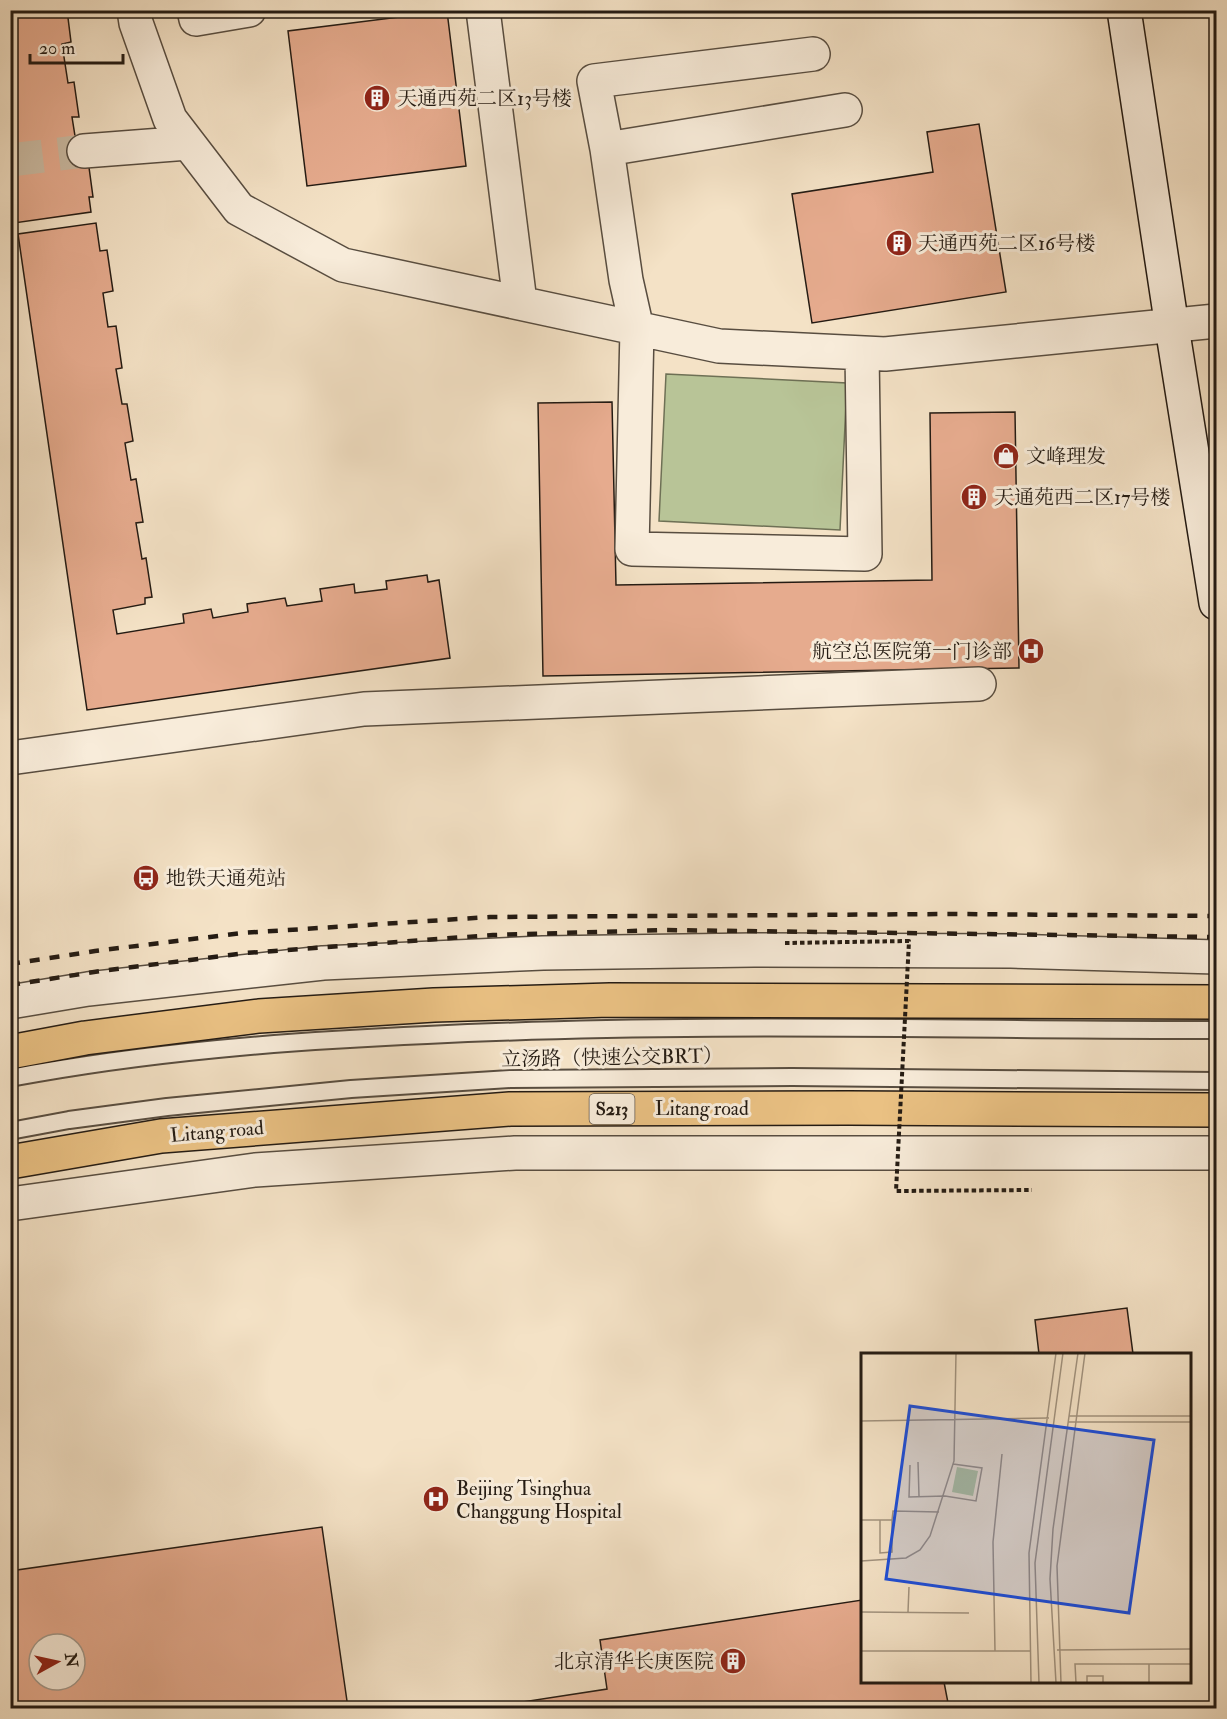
<svg xmlns="http://www.w3.org/2000/svg" width="1227" height="1719" font-family="'IM FELL Double Pica','Noto Serif SC',serif">
<rect width="100%" height="100%" fill="#f4e2c6"/>
<filter id="stains"><feTurbulence type="fractalNoise" baseFrequency=".00333" numOctaves="4"/><feColorMatrix values="0 0 0 0 .2 0 0 0 0 .09 0 0 0 0 .02 0 0 0 .5 -.17"/></filter>
<radialGradient id="worn" r=".72"><stop offset=".6" stop-color="#630" stop-opacity="0"/><stop offset="1" stop-color="#630" stop-opacity=".3"/></radialGradient>
<!-- green -->
<path fill="#b8c497" stroke="#6e7055" stroke-width="1.5" d="M666,374L847,383L840,530L659,521Z"/>
<!-- building -->
<path fill="#e6ab8e" stroke="#241b13" stroke-width="1.5" fill-rule="evenodd" d="M10,10H67L71,42L62,44L68,83L74,82L79,117H72L79,161L88,160L93,197H89L91,212L14,223L10,197Z
M447,11L466,166L307,186L288,31Z
M979,124L1006,292L812,323L792,194L933,172L927,132Z
M96,223L100,251L107,250L113,291L103,293L108,327L116,326L122,368L116,369L122,404H127L133,441L125,443L131,480L136,479L143,522L136,523L142,559L146,558L152,597L145,598V604L113,610L117,634L184,623L183,614L211,609L213,618L248,612L247,604L285,598L287,606L322,601L320,589L354,584L355,593L387,589L386,581L427,575L428,582L439,580L450,658L87,710L18,234Z
M612,402L616,585L932,580L930,413L1015,412L1019,668L543,676L538,403Z
M1127,1308L1133,1354H1039L1035,1320Z
M322,1527L348,1708H10V1571ZM39,1644H75V1680H39Z
M862,1600V1682H944L949,1708H510L509,1704L607,1689L600,1640Z"/>
<g fill="none" stroke-linecap="round" stroke-linejoin="round">
<!-- street-tunnel -->
<path stroke="#cabaa2" stroke-width="33" stroke-dasharray="33 16" stroke-linecap="butt" d="M10,160L84,151"/>
<defs>
<path id="lane" d="M10,1078C148,1052 287,1041 427,1035C690,1022 953,1030 1216,1030
M10,1131L69,1120L167,1107L351,1089L510,1079L792,1077L1216,1081"/>
<path id="street" d="M134,10L136,23L170,119L239,209L343,265L719,346L885,354L1216,321
M194,10L196,19L249,10
M483,10L520,302
M813,54L594,81L607,149L626,280L637,329L632,549L865,554L862,353
M607,149L845,110
M84,151L188,143
M10,758L364,709L979,684
M10,1002L88,989L323,963L543,953L754,950L1011,951L1216,957
M10,1204L255,1170L515,1153H1216"/>
<path id="secondary" d="M1124,10L1172,327L1216,603"/>
<path id="primary" d="M10,1052L85,1038L259,1016L434,1005L610,1000L1216,1002
M10,1162L161,1136L510,1109L848,1108L1216,1110"/>
</defs>
<!-- lane casing -->
<use href="#lane" stroke="#584d40" stroke-width="20"/>
<!-- street casing -->
<use href="#street" stroke="#584d40" stroke-width="36"/>
<!-- secondary casing -->
<use href="#secondary" stroke="#241b13" stroke-width="36"/>
<!-- primary casing -->
<use href="#primary" stroke="#241b13" stroke-width="36"/>
<!-- lane -->
<use href="#lane" stroke="#f8ecda" stroke-width="16"/>
<!-- street -->
<use href="#street" stroke="#f8ecda" stroke-width="33"/>
<!-- secondary -->
<use href="#secondary" stroke="#f8ecda" stroke-width="33"/>
<!-- primary -->
<use href="#primary" stroke="#eac183" stroke-width="33"/>
<!-- rail -->
<path stroke="#241b13" stroke-width="4.5" stroke-dasharray="10 10" stroke-linecap="butt" d="M10,964L95,951L242,933L490,917L951,914L1216,916
M10,985L101,971L246,953L493,935L666,930L1216,937"/>
<!-- path-bridge -->
<path stroke="#241b13" stroke-width="4" stroke-dasharray="4.5 3" stroke-linecap="butt" d="M785,943L909,941L896,1191L1032,1190"/>
</g>
<!-- icons -->
<defs>
<symbol id="building-disc" viewBox="-11 -11 22 22"><circle r="9.5" fill="#8f2418" stroke="#f8ecda"/><path d="M-4-6H4V6H1V3H-1V6H-4ZM-2.5-4.3h1.7v1.8h-1.7ZM.8-4.3h1.7v1.8H.8ZM-2.5-1h1.7V.8h-1.7ZM.8-1h1.7V.8H.8Z" fill="#fff"/></symbol>
<symbol id="shop-disc" viewBox="-11 -11 22 22"><circle r="9.5" fill="#8f2418" stroke="#f8ecda"/><path d="M-5-2.5h2.3a2.7 3.5 0 0 1 5.4 0H5L5.5 6h-11ZM-1.5-2.5h3a1.5 2.3 0 0 0-3 0Z" fill="#fff"/></symbol>
<symbol id="hospital-disc" viewBox="-11 -11 22 22"><circle r="9.5" fill="#8f2418" stroke="#f8ecda"/><path d="M-5-5h3v3.5h4V-5h3V5h-3V1.5h-4V5h-3Z" fill="#fff"/></symbol>
<symbol id="bus-disc" viewBox="-11 -11 22 22"><circle r="9.5" fill="#8f2418" stroke="#f8ecda"/><path d="M-5-6H5V4H4V6H2V4H-2V6H-4V4H-5ZM-3.5-4V0h7V-4ZM-3.5 1.2v1.5H-2V1.2ZM2 1.2v1.5H3.5V1.2Z" fill="#fff"/></symbol>
</defs>
<g fill-rule="evenodd">
<use href="#building-disc" x="362" y="83" width="30" height="30"/>
<use href="#building-disc" x="884" y="228" width="30" height="30"/>
<use href="#shop-disc" x="991" y="441" width="30" height="30"/>
<use href="#building-disc" x="959" y="482" width="30" height="30"/>
<use href="#hospital-disc" x="1016" y="636" width="30" height="30"/>
<use href="#bus-disc" x="131" y="863" width="30" height="30"/>
<use href="#hospital-disc" x="421" y="1484" width="30" height="30"/>
<use href="#building-disc" x="718" y="1646" width="30" height="30"/>
</g>
<g text-anchor="middle" stroke-width="6" stroke-linejoin="round" paint-order="stroke">
<!-- shield labels -->
<rect fill="#f8ecda" stroke="#645a4f" stroke-width="1.5" x="589.5" y="1094" width="45" height="30" rx="4.5"/>
<g font-size="18" font-weight="bold" fill="#241b13">
<text x="612" y="1115">S213</text>
</g>
<!-- poi labels -->
<g font-size="20" fill="#241b13" stroke="#f8ecda" text-anchor="start">
<text x="397" y="105">天通西苑二区13号楼</text>
<text x="918" y="250">天通西苑二区16号楼</text>
<text x="1026" y="463">文峰理发</text>
<text x="994" y="504">天通苑西二区17号楼</text>
<text x="1012" y="658" text-anchor="end">航空总医院第一门诊部</text>
<text x="166" y="885">地铁天通苑站</text>
<text x="456" y="1495">Beijing Tsinghua<tspan x="456" dy="23">Changgung Hospital</tspan></text>
<text x="714" y="1668" text-anchor="end">北京清华长庚医院</text>
</g>
<!-- street labels -->
<g font-size="20" fill="#241b13" stroke="#f8ecda">
<text transform="translate(612 1057) rotate(-1)" y="7">立汤路（快速公交BRT）</text>
<text x="702" y="1115">Litang road</text>
<text transform="translate(217 1131) rotate(-5)" y="7">Litang road</text>
</g>
</g>
<!-- overview -->
<g transform="translate(861 1353)">
<rect width="330" height="330" fill="#f4e2c6"/>
<path d="M96,114L117,118L112,143L91,139Z" fill="#b8c497"/>
<path fill="none" stroke="#a1927e" stroke-width="1.5" d="M208,63H330M0,68L188,65M207,69H330M57,109L58,143M49,112L48,144L84,143L115,148L121,115L92,111M0,167H31L32,158L78,159M19,167V200L31,199V167M0,208L45,205L59,197L69,183L93,108L95,0M0,259L108,260M47,259L48,234M196,297L330,296M0,298H170M134,298L132,189L141,101M288,311V330M170,330L168,200L195,0M178,330L174,210L202,0M195,330L189,226L192,176L217,0M200,330L196,213L224,0M215,330L214,311H330M226,330V323H242V330"/>
<path fill="#1d4ed8" fill-opacity="0.15" stroke="#1d4ed8" stroke-width="3" d="M49,53L293,87L268,260L25,226Z"/>
<rect width="330" height="330" fill="none" stroke="#241b13" stroke-width="3"/>
</g>
<!-- margin -->
<rect width="1227" height="1719" fill="none" stroke="#f4e2c6" stroke-width="36"/>
<rect x="12" y="12" width="1203" height="1695" fill="none" stroke="#241b13" stroke-width="3"/>
<rect x="18" y="18" width="1191" height="1683" fill="none" stroke="#241b13" stroke-width="1.5"/>
<!-- north arrow -->
<g transform="translate(57 1662) rotate(82)"><circle r="28" fill="#f8ecda" stroke="#a3988a" stroke-width="1.5"/>
<path d="M0-4.5L10 22L0 15L-10 22Z" fill="#8f2418"/>
<text y="-9" font-size="16" font-weight="bold" text-anchor="middle" fill="#241b13">N</text>
</g>
<!-- scale -->
<path d="M30 54v9h93v-9" fill="none" stroke="#241b13" stroke-width="3"/>
<text x="39" y="54" font-size="18" fill="#241b13" stroke="#f8ecda" stroke-width="4.5" paint-order="stroke">20 m</text>
<rect width="100%" height="100%" filter="url(#stains)"/>
<rect width="100%" height="100%" fill="url(#worn)"/>
</svg>
